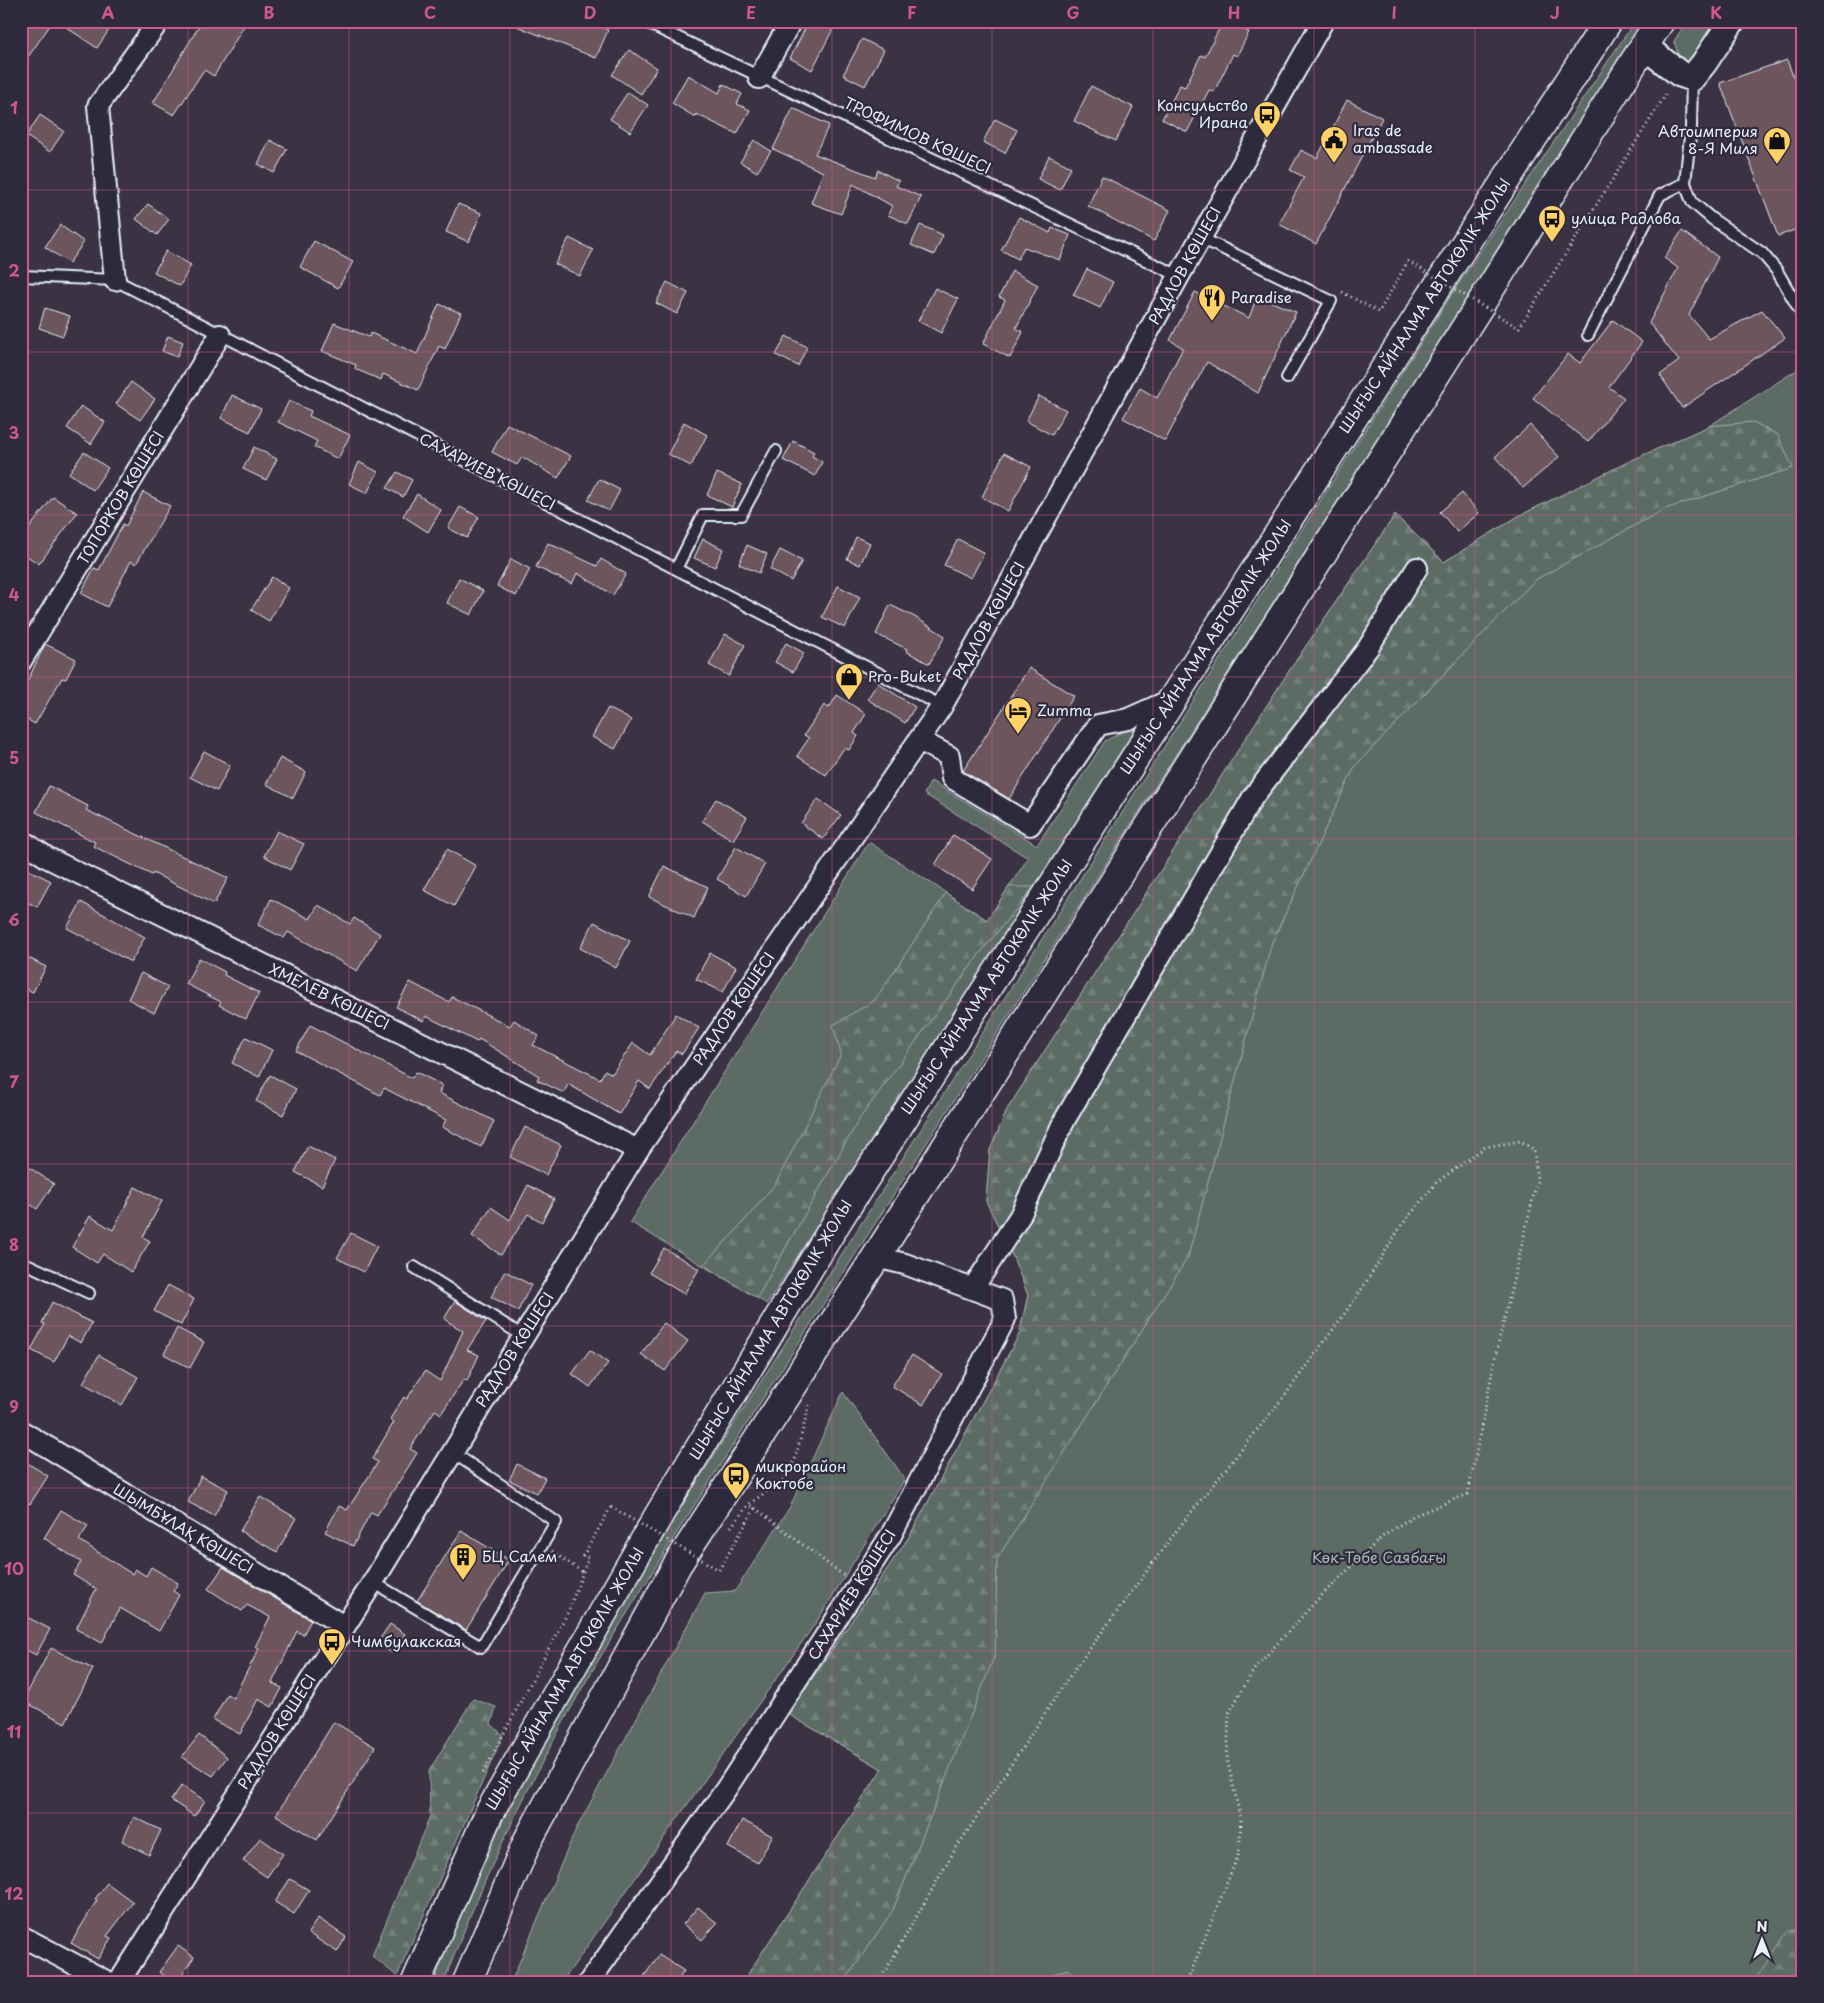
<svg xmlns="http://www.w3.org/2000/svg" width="1824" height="2003" font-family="'Playpen Sans',sans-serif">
<defs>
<pattern id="forest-firs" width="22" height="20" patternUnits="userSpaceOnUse" patternTransform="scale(1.25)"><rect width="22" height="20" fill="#5b6c65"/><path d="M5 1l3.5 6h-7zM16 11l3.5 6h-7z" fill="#73817c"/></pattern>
</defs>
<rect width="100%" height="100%" fill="#3b3243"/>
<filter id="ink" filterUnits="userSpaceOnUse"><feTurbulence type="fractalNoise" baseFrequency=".02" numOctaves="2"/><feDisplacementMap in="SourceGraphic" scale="10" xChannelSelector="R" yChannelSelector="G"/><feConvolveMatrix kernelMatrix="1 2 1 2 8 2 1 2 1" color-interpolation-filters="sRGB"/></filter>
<g filter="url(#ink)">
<!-- green -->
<path fill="#5b6c65" stroke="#a2aeae" d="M1635,21H1648L1469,297L671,1542C639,1595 605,1647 575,1701C525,1791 480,1885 444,1982H434C444,1956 453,1929 464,1904C519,1776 592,1657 662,1537L1455,289Z
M1687,21H1716L1688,66L1681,65L1674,41Z
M1803,366V1982H754L746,1977L882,1769L788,1714L909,1537L1019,1335L1028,1295L1013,1257L986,1201L990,1150L1008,1108L1289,671L1395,515L1444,562L1517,517L1632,460L1709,426Z
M1139,723L767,1304L630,1222L869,842L987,920L1028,858L924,794L931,781L1037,845L1105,741Z
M843,1392L905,1479L817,1621L562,1982H511L576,1829L705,1593L735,1591L790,1507Z"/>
<!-- forest -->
<path fill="url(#forest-firs)" stroke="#a2aeae" d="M1753,422L1778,435L1793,468L1665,509L1535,580L1355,766L1272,942L1188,1257L997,1559L995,1655L893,1910L844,1982H754L746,1977L882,1769L788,1714L909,1537L1019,1335L1028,1295L1013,1257L986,1201L990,1150L1008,1108L1289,671L1395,515L1444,562L1517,517L1632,460L1709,426Z
M1009,887H1034L981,952L860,1118L757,1298L703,1265L734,1233L776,1183L841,1054L833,1025L875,1000L946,893L987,920Z
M473,1699L496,1707L491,1724L503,1735L397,1976L372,1956L430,1816L429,1771Z
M1789,1930L1803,1931V1982H1754Z
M1067,1969L1081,1982H1032Z"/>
<!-- building -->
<path fill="#6c545d" stroke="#e8f1f8" d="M21,21H53L21,67Z
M57,21H103L111,27L97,48Z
M202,21H236L244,26L214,76L204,70L174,115L153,103Z
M511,21H587L608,30L596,58L507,22Z
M809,21H837L812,70L790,58Z
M1223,21L1249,32L1237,56L1233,54L1214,92L1209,90L1187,132L1162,119L1180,85L1185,87L1201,55L1205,57Z
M862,39L884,50L865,86L843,75Z
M629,50L657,68L641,94L612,75Z
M1787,60L1803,103V227L1778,236L1720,83Z
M688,75L719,93L723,84L742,94L737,104L750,110L737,134L696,114L695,117L672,103Z
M1091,86L1133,107L1116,141L1074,121Z
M628,92L648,105L630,132L610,119Z
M1347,100L1382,118L1316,244L1279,224L1304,177L1290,170L1301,150L1317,158Z
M793,108L829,125L815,154L875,177L878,170L899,181L896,186L921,197L908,224L888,215L892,206L853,184L841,214L811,203L823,172L773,149Z
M40,115L64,131L50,152L26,136Z
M995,119L1017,130L1005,153L983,142Z
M270,140L287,149L274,173L258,164Z
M754,140L771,151L757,172L740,162Z
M1049,156L1071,167L1060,190L1038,179Z
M1102,176L1170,210L1154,241L1088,206Z
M148,204L169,219L157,235L136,219Z
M458,204L481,213L469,242L446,232Z
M1019,217L1050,233L1052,228L1070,235L1060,260L1024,247L1018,259L1001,250Z
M60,225L84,242L69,263L45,247Z
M920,225L943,235L934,255L911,245Z
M1682,231L1718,257L1689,315L1709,339L1762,310L1785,338L1682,408L1660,375L1679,361L1649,323L1678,268L1664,258Z
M569,238L593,250L580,276L555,264Z
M314,241L353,262L338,288L300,267Z
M166,251L191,265L180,286L154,272Z
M1087,269L1113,282L1100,308L1073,295Z
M1012,271L1038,285L1016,328L1023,332L1010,358L983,344L1005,300L999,297Z
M667,282L688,293L677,314L656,303Z
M935,288L958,299L941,333L918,321Z
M1195,292L1249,318L1257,296L1296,312L1258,393L1207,362L1165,441L1123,418L1140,388L1157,398L1183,348L1170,340Z
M439,304L461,313L445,349L439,346L418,390L383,374L381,380L355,369L356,365L322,351L334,323L369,337L371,333L417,354Z
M45,308L70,316L63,336L39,328Z
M1613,320L1642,342L1609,387L1624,398L1588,442L1533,398L1568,354L1580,363Z
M168,336L183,342L177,357L162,351Z
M786,336L807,347L798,366L776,355Z
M131,382L155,399L140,420L116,404Z
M232,395L261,409L250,432L221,418Z
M1039,396L1066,410L1052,435L1026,421Z
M289,401L311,411L309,416L350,435L338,459L314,447L317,441L278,422Z
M81,406L105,422L91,444L67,428Z
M684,422L707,435L691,466L668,454Z
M507,424L571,456L558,478L522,457L517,465L492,452Z
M1530,425L1559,457L1523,488L1495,457Z
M793,441L814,452L812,456L822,462L815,476L783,460Z
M254,447L277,459L266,480L243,469Z
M84,452L108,468L93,490L69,473Z
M1004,453L1031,467L1008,511L982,497Z
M359,462L378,472L367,493L349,484Z
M397,472L412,480L403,497L387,488Z
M717,473L742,484L732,507L707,495Z
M599,479L620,490L609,511L588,500Z
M143,492L170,506L136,564L131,561L107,607L81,593L94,568L99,570L123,524L126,526Z
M1462,493L1479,513L1457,532L1440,512Z
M417,494L441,510L428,532L403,516Z
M53,497L77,513L39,564L21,552V539Z
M460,507L479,517L467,538L448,528Z
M856,537L870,543L860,565L847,559Z
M703,539L723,549L715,567L694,558Z
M958,539L984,553L971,578L944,565Z
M548,543L597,566L601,559L626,574L613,595L577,573L572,584L536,567Z
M747,545L767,554L759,573L739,564Z
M780,550L802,561L791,581L770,569Z
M511,559L530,569L516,596L497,586Z
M272,577L289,588L269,621L251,610Z
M459,578L483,591L471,615L447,603Z
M838,586L860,597L845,628L822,617Z
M890,605L915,617L945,636L929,664L906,651L907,649L876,634Z
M725,634L745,645L729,676L709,665Z
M786,643L804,653L793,672L775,662Z
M45,644L76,659L66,679L62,678L35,724L21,716V679L27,682Z
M1029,668L1074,696L1009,799L963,771Z
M878,683L915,707L905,723L867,699Z
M837,695L866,714L854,733L858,736L849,750L844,748L826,775L797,756L809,738L804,735L824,705L829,708Z
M608,708L631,720L615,749L592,737Z
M204,751L230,765L217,791L190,777Z
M280,758L306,772L293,798L266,784Z
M49,786L88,806L86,810L228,878L214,904L153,873L152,875L93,846L95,842L36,812Z
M716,799L747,817L733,840L702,821Z
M818,799L841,815L823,839L801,823Z
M277,831L304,844L290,870L264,856Z
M953,835L992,859L972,889L935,865Z
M736,847L765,864L746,896L717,879Z
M447,849L476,866L454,906L424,890Z
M21,866L51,881L37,907L21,899Z
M664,866L708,887L694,918L649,897Z
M271,899L310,919L318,905L350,924L354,918L380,934L357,971L288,932L284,938L258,925Z
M81,902L145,937L131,962L67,928Z
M594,922L630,941L616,968L580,948Z
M710,953L736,967L723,992L696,979Z
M21,954L46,967L33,992L21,987Z
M199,958L225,972L224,975L259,993L246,1019L219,1005L221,1002L186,984Z
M141,973L168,987L154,1013L128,999Z
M410,982L449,1002L452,997L510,1026L514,1020L539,1036L533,1045L600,1079L605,1070L612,1074L633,1043L650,1055L676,1014L699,1028L682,1054L676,1051L650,1089L639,1081L619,1114L568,1084L564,1093L537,1080L539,1076L479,1039L477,1042L426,1016L423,1021L396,1007Z
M310,1025L412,1078L416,1072L442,1085L439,1093L494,1121L481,1147L442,1127L446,1120L384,1088L380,1095L296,1051Z
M246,1037L272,1050L259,1077L232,1063Z
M270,1075L296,1089L283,1115L256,1101Z
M525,1127L561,1145L546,1175L510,1157Z
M308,1146L335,1160L322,1186L295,1172Z
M27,1166L54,1184L37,1209L21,1198V1174Z
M528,1185L554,1199L542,1222L528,1214L501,1255L472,1236L491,1207L510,1220Z
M135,1187L162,1201L143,1237L150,1241L131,1272L103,1254L97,1263L72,1247L90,1216L113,1230Z
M351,1233L377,1246L364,1272L337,1258Z
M664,1248L699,1269L684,1294L649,1273Z
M505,1271L531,1285L518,1311L491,1297Z
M168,1285L194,1299L181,1325L154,1311Z
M455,1301L486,1321L467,1350L479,1355L467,1381L464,1379L441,1414L435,1410L410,1449L417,1453L402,1477L377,1515L371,1512L353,1546L325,1532L339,1506L347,1510L378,1462L372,1459L394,1422L390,1419L404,1397L407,1399L425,1371L440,1381L463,1331L444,1319Z
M52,1302L92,1323L81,1343L68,1336L54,1362L31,1350L45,1324L42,1323Z
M664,1323L688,1341L665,1371L641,1354Z
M177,1328L204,1342L190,1368L164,1354Z
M590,1350L608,1363L590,1387L572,1374Z
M99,1355L138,1377L122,1405L83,1383Z
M912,1355L942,1374L923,1405L892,1386Z
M21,1459L48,1476L30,1504L21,1499Z
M517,1464L545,1478L537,1493L509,1480Z
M201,1476L228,1490L214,1516L188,1502Z
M260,1497L296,1518L277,1552L240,1531Z
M61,1510L88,1526L79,1540L132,1574L135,1569L146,1576L151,1567L178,1583L173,1591L179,1595L159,1631L120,1608L102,1643L76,1629L96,1589L73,1575L81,1562L44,1538Z
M461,1531L509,1560L466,1630L417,1601Z
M223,1567L311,1620L303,1635L297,1631L272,1683L282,1688L272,1707L258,1699L240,1734L213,1720L227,1694L233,1698L259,1649L255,1647L270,1617L247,1605L242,1611L208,1589Z
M21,1614L50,1629L36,1655L21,1647Z
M390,1624L405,1634L392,1653L377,1643Z
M51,1648L93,1669L65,1723L23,1701Z
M334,1722L375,1747L317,1840L276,1815Z
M199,1735L227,1757L213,1776L182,1757Z
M182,1785L205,1801L194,1816L171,1800Z
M134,1817L161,1830L149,1855L122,1841Z
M742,1820L772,1836L758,1863L728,1847Z
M260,1838L283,1854L267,1877L243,1861Z
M290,1879L309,1890L294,1914L275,1902Z
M107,1883L133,1902L107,1936L111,1938L98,1959L71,1943L97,1900L95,1899Z
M698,1907L717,1923L702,1940L683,1924Z
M318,1918L346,1937L337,1952L308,1933Z
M178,1946L194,1957L177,1982H173L159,1972Z
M659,1955L684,1971L677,1982H640Z"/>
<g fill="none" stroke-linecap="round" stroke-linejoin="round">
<defs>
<path id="service" d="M643,21L1179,276
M1692,78L1691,127L1685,183L1692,202L1712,219L1762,253L1777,271L1803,316
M1201,238L1331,301L1287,378
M21,276L115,280L942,706
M1588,335L1660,195L1685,183
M676,569L703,515H741L776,451
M414,1267L523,1336
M21,1268L29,1265L89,1293
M373,1582L481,1647L556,1522L452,1452"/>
<path id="minor" d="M759,78L791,21
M115,280L98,106L159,21
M21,661L220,335
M919,740L949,756L952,778L1030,825L1098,725L1128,719L1173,699
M21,840L48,858L638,1150
M973,1288L1020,1216L1064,1121L1253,797L1368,648L1417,568
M21,1431L344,1626
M21,1936L108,1982
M119,1982L373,1582L638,1150L942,706L1179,276L1323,21
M589,1982L726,1789L891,1535L1005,1319L1002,1300L905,1264L876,1257"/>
<path id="tertiary" d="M1644,46L1680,74L1692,78L1704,63L1732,21"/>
<path id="primary" d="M416,1982L489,1813L660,1513L840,1217L1608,21
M467,1982L528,1840L677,1565L876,1257L1660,21"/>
</defs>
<!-- service casing -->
<use href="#service" stroke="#e8f1f8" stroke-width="14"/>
<!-- minor casing -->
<use href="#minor" stroke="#e8f1f8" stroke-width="24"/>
<!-- tertiary casing -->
<use href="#tertiary" stroke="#e8f1f8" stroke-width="29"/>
<!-- primary casing -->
<use href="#primary" stroke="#e8f1f8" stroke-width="31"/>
<!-- path -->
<path stroke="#e8f1f8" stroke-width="3" stroke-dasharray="1 4" stroke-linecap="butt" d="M1342,292L1379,312L1408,261
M1519,328L1668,91
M755,1508L844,1576
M731,1527L748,1505L784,1479L795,1460L809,1405
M552,1551L582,1572
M719,1570L755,1508L748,1505
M483,1773L569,1610L588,1558L583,1556L611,1507
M879,1982L953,1853L1071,1674L1177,1530L1286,1394L1358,1295L1401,1226L1436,1183L1485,1147L1521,1141L1534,1150L1537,1181L1495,1358L1468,1494L1413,1516L1382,1537L1320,1597L1255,1668L1229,1713L1227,1759L1241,1820L1239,1853L1187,1982"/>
<!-- service -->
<use href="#service" stroke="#2f2a3d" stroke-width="10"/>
<!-- minor -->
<use href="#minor" stroke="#2f2a3d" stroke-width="20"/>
<!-- tertiary -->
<use href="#tertiary" stroke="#2f2a3d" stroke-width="25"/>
<!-- primary -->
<use href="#primary" stroke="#2f2a3d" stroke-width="28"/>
<!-- path-bridge -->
<path stroke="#e8f1f8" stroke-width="3" stroke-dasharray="1 4" stroke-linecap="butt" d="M1408,261L1519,328
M611,1507L719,1570"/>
</g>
</g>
<!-- grid -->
<path fill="none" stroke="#cd598a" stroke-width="1" stroke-opacity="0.55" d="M188,21V1982M349,21V1982M510,21V1982M671,21V1982M832,21V1982M992,21V1982M1153,21V1982M1314,21V1982M1475,21V1982M1636,21V1982M21,190H1803M21,352H1803M21,515H1803M21,677H1803M21,839H1803M21,1002H1803M21,1164H1803M21,1326H1803M21,1488H1803M21,1651H1803M21,1813H1803"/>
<!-- icons -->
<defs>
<symbol id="bus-pin" viewBox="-11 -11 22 30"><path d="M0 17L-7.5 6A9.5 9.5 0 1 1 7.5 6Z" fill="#ffd166" stroke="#2f2a3d"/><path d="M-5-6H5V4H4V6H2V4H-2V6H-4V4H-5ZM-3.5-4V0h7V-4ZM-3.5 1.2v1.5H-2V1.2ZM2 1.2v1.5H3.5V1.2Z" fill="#111"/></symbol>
<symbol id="civic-pin" viewBox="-11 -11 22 30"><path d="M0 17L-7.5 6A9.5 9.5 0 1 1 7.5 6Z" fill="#ffd166" stroke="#2f2a3d"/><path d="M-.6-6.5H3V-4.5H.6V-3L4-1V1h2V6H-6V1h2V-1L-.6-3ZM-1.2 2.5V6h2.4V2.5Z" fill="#111"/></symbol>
<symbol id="shop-pin" viewBox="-11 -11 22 30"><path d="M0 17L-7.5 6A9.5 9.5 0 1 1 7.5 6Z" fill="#ffd166" stroke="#2f2a3d"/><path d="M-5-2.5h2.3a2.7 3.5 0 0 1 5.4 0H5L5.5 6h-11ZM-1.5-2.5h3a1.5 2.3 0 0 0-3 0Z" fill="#111"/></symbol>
<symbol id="restaurant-pin" viewBox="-11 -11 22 30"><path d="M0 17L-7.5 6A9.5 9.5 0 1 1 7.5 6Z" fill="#ffd166" stroke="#2f2a3d"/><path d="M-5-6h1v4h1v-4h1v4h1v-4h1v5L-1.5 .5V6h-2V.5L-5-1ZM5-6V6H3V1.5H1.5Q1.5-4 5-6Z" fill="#111"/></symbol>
<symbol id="hotel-pin" viewBox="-11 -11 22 30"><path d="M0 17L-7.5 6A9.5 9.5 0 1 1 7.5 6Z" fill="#ffd166" stroke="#2f2a3d"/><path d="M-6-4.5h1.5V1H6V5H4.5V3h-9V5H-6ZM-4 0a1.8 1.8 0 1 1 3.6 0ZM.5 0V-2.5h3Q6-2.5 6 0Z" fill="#111"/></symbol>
<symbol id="building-pin" viewBox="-11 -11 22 30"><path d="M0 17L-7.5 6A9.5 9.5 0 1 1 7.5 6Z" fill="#ffd166" stroke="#2f2a3d"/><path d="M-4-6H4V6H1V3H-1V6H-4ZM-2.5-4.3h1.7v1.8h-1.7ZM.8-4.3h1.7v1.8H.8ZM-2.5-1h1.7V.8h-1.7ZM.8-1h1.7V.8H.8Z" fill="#111"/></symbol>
</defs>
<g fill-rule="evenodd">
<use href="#bus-pin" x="1251" y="99" width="32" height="43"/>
<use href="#civic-pin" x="1318" y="124" width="32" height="43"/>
<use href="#shop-pin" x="1761" y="125" width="32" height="43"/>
<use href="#bus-pin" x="1536" y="203" width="32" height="43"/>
<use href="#restaurant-pin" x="1196" y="282" width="32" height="43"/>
<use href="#shop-pin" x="833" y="661" width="32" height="43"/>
<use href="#hotel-pin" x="1002" y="695" width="32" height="43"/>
<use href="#bus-pin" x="720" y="1460" width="32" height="43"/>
<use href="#building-pin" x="447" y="1541" width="32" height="43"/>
<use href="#bus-pin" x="316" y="1626" width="32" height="43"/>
</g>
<g text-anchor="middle" stroke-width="4.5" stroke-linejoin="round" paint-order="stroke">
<!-- poi labels -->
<g font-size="15" fill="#e8f1f8" stroke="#2f2a3d" text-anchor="start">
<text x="1248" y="111" text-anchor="end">Консульство<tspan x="1248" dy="17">Ирана</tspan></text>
<text x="1353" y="136">Iras de<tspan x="1353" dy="17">ambassade</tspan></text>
<text x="1758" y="137" text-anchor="end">Автоимперия<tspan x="1758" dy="17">8-Я Миля</tspan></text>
<text x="1571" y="224">улица Радлова</text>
<text x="1231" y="303">Paradise</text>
<text x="868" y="682">Pro-Buket</text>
<text x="1037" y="716">Zumma</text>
<text x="755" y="1472">микрорайон<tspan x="755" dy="17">Коктобе</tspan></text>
<text x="482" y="1562">БЦ Салем</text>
<text x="351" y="1647">Чимбулакская</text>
</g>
<!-- street labels -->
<g font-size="15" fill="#e8f1f8" stroke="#2f2a3d">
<text transform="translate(917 136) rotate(25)" y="5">ТРОФИМОВ КӨШЕСІ</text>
<text transform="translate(1185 266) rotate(-61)" y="5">РАДЛОВ КӨШЕСІ</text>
<text transform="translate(1425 306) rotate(-57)" y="5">ШЫҒЫС АЙНАЛМА АВТОКӨЛІК ЖОЛЫ</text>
<text transform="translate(487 472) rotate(27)" y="5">САХАРИЕВ КӨШЕСІ</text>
<text transform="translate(121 498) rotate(-59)" y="5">ТОПОРКОВ КӨШЕСІ</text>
<text transform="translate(989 621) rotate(-61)" y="5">РАДЛОВ КӨШЕСІ</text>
<text transform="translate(1206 647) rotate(-57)" y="5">ШЫҒЫС АЙНАЛМА АВТОКӨЛІК ЖОЛЫ</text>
<text transform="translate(987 987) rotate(-57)" y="5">ШЫҒЫС АЙНАЛМА АВТОКӨЛІК ЖОЛЫ</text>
<text transform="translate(329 997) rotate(26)" y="5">ХМЕЛЕВ КӨШЕСІ</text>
<text transform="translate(734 1009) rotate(-56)" y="5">РАДЛОВ КӨШЕСІ</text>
<text transform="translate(771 1330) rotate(-59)" y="5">ШЫҒЫС АЙНАЛМА АВТОКӨЛІК ЖОЛЫ</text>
<text transform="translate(515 1350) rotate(-58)" y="5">РАДЛОВ КӨШЕСІ</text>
<text transform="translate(183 1529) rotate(31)" y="5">ШЫМБҰЛАҚ КӨШЕСІ</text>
<text transform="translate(852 1595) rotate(-58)" y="5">САХАРИЕВ КӨШЕСІ</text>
<text transform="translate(565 1679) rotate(-60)" y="5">ШЫҒЫС АЙНАЛМА АВТОКӨЛІК ЖОЛЫ</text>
<text transform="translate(277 1732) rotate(-58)" y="5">РАДЛОВ КӨШЕСІ</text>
</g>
<!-- park labels -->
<g font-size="15" fill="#a9b5b6" stroke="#2f2a3d">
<text x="1379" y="1563">Көк-Төбе Саябағы</text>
</g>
</g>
<!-- margin -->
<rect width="1824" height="2003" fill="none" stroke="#2f2a3d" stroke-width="55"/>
<!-- north arrow -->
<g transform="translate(1762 1940)" stroke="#2f2a3d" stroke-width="4" paint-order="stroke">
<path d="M0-4L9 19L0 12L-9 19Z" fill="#e8f1f8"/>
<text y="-8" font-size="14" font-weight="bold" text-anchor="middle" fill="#e8f1f8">N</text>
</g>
<rect x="28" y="28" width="1768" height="1948" fill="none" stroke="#cd598a" stroke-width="2"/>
<g font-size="16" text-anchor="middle" font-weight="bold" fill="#cd598a">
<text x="108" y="19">A</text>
<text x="269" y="19">B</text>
<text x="430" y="19">C</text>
<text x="590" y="19">D</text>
<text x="751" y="19">E</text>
<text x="912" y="19">F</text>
<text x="1073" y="19">G</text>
<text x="1234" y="19">H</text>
<text x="1394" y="19">I</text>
<text x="1555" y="19">J</text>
<text x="1716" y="19">K</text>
<text x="14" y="114">1</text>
<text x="14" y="277">2</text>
<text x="14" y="439">3</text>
<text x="14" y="601">4</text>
<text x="14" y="764">5</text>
<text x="14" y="926">6</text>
<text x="14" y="1088">7</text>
<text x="14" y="1251">8</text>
<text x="14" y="1413">9</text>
<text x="14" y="1575">10</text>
<text x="14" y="1738">11</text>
<text x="14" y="1900">12</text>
</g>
</svg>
